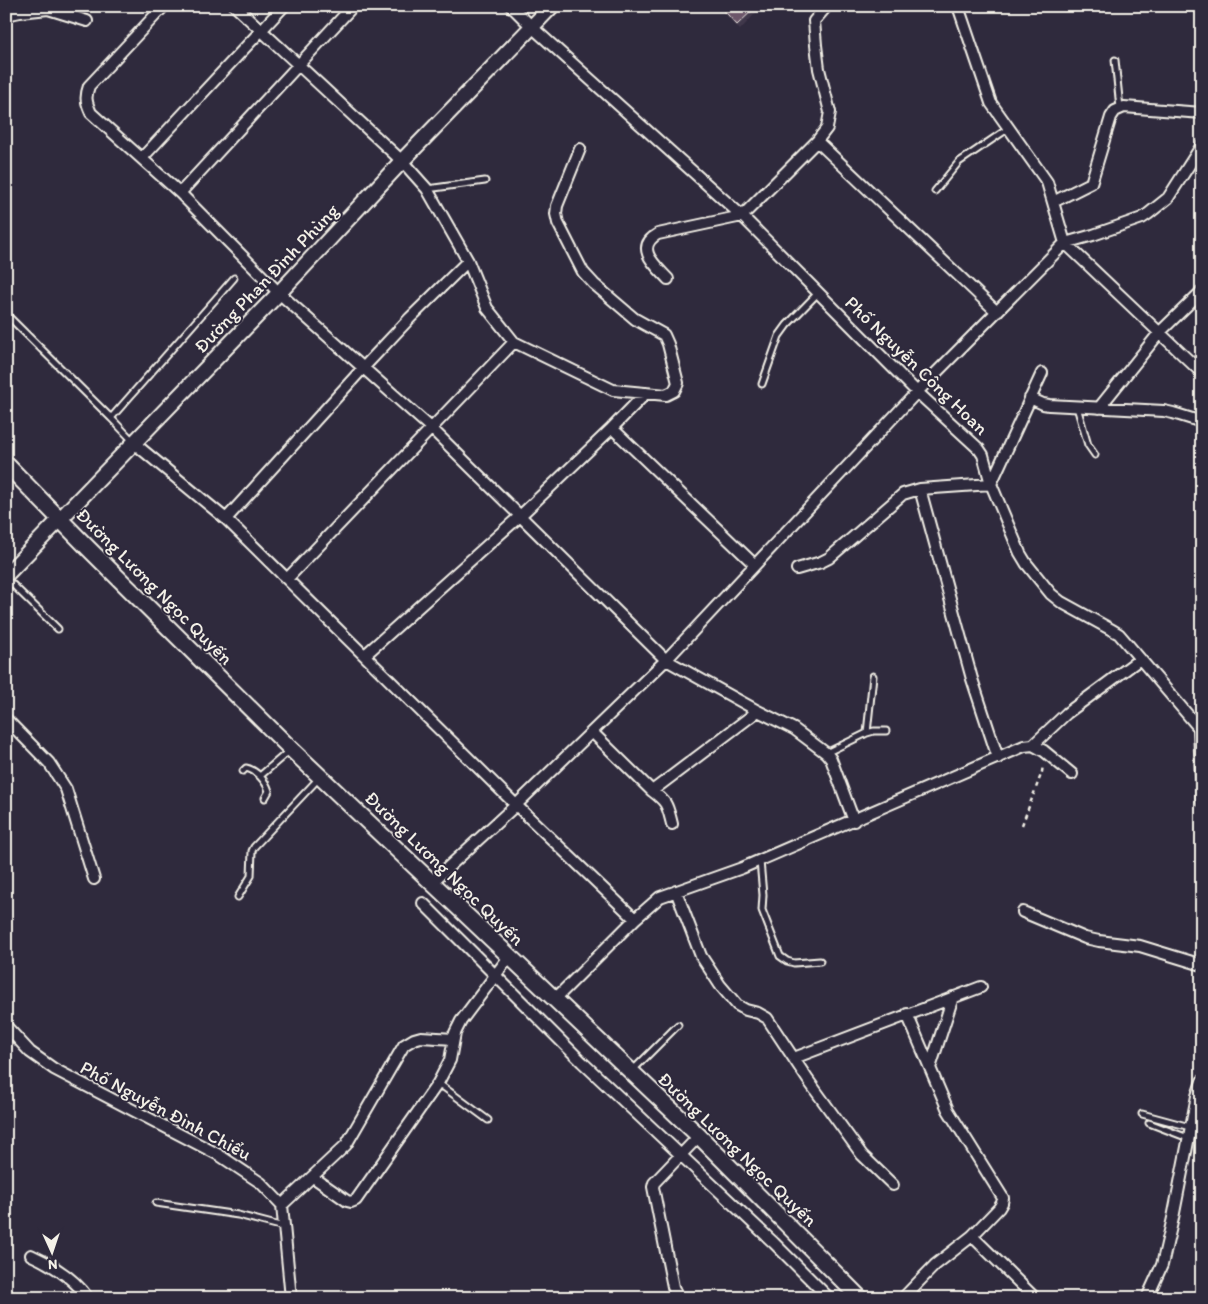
<svg xmlns="http://www.w3.org/2000/svg" width="1208" height="1304" font-family="Itim,sans-serif">
<rect width="100%" height="100%" fill="#2f2a3d"/>
<filter id="ink" filterUnits="userSpaceOnUse"><feTurbulence type="fractalNoise" baseFrequency=".02" numOctaves="2"/><feDisplacementMap in="SourceGraphic" scale="10" xChannelSelector="R" yChannelSelector="G"/><feConvolveMatrix kernelMatrix="1 2 1 2 8 2 1 2 1" color-interpolation-filters="sRGB"/></filter>
<g filter="url(#ink)">
<!-- built -->
<path fill="#41374b" d="M718,6H762L740,30Z"/>
<!-- building -->
<path fill="#6c566b" stroke="#f4f1e8" d="M720,6H757L737,25Z"/>
<g fill="none" stroke-linecap="round" stroke-linejoin="round">
<defs>
<path id="service" d="M1115,60L1120,108
M427,189L485,181
M935,191L959,162L1009,128
M6,314L111,418L133,441
M762,384L779,336L787,325L818,293
M1077,407L1088,445L1095,455
M111,418L234,278
M6,578L58,629
M867,733L873,676
M826,753L867,733L874,731H886
M243,771L246,768C256,770 266,781 269,791L265,798
M260,776L289,751
M760,861L763,895L762,910L780,956L787,961L794,963L820,961
M238,897L251,876L252,851L254,847L320,777
M632,1071L678,1025
M438,1083L488,1120
M1142,1114L1190,1127
M1149,1123L1188,1138
M156,1203L238,1215L284,1227"/>
<path id="minor" d="M164,6L89,86C85,97 86,102 91,113L180,193L279,293L431,428L666,660L758,711L794,729L826,753L831,759L854,821
M235,6L402,161L427,189L468,261L487,308L514,342L613,390L666,395L674,391L678,383L668,344L664,335L635,319L594,284L583,272L558,223L556,214L557,206L580,149
M511,6L532,27L742,216L917,392L979,449L983,455L991,484L1020,553L1026,563L1051,594L1061,602L1112,630L1119,634L1199,728L1202,801
M958,6L991,103L1047,182L1065,243L1093,235L1142,218L1148,214L1168,198L1202,145
M6,15L20,12L48,9L87,21
M817,141L997,312
M142,158L284,6
M180,193L353,6
M1053,202L1091,183L1092,180L1111,117L1115,111L1124,107L1202,113
M668,279C657,267 633,248 658,234L742,216L817,141L827,128L830,112L819,69L816,45L814,21L827,6
M1030,398L1043,404L1049,405L1164,411L1173,413L1202,422
M1099,408L1160,332L1202,291
M612,428L754,564
M134,443L226,519L516,805L635,919
M920,489L972,679L998,758
M226,519L364,367L410,318L468,261
M797,569L821,562L829,558L903,494L920,489L991,484L1042,373
M287,579L514,342
M365,655L520,516L612,428L646,393
M6,719L49,763L66,789L94,879
M592,732L652,791C668,803 667,805 672,824
M1033,745L1067,713L1140,659
M652,791L758,711
M431,883L516,805L666,660L917,392L1065,243L1202,373
M676,891L701,956L720,985L737,1005L746,1010L758,1013L767,1018L808,1080L862,1155L893,1185
M423,903L582,1062L774,1243L829,1298
M1023,912L1085,938L1099,941L1140,946L1202,965
M554,1000L635,919L660,897L742,868L1024,746L1033,745L1044,751L1072,774
M6,1026L30,1052L54,1069L219,1155L261,1183L282,1205L291,1298
M794,1058L981,987
M930,1068L953,997
M313,1177L347,1201L351,1202L356,1200L438,1083L450,1060L455,1033L461,1021L509,957
M282,1205L346,1145L404,1045L414,1039L421,1037L454,1039
M972,1236L1035,1298
M31,1255C53,1265 74,1278 88,1298
M678,1298L673,1287L653,1187L654,1183L699,1136
M903,1298L935,1265L972,1236L999,1208L1002,1203L1003,1198L948,1110L907,1014
M1147,1298L1162,1265L1173,1218L1197,1096L1202,1081
M1196,1298L1202,1295"/>
<path id="tertiary" d="M6,575L279,293L402,161L552,6"/>
<path id="secondary" d="M6,464L88,548L291,749L699,1136L860,1298"/>
</defs>
<!-- service casing -->
<use href="#service" stroke="#f4f1e8" stroke-width="9"/>
<!-- minor casing -->
<use href="#minor" stroke="#f4f1e8" stroke-width="14"/>
<!-- tertiary casing -->
<use href="#tertiary" stroke="#f4f1e8" stroke-width="18"/>
<!-- secondary casing -->
<use href="#secondary" stroke="#f4f1e8" stroke-width="19"/>
<!-- path -->
<path stroke="#f4f1e8" stroke-width="2.5" stroke-dasharray="4 4" stroke-linecap="butt" d="M1022,825L1042,772L1043,765"/>
<!-- service -->
<use href="#service" stroke="#2f2a3d" stroke-width="5"/>
<!-- minor -->
<use href="#minor" stroke="#2f2a3d" stroke-width="10"/>
<!-- tertiary -->
<use href="#tertiary" stroke="#2f2a3d" stroke-width="14"/>
<!-- secondary -->
<use href="#secondary" stroke="#2f2a3d" stroke-width="15"/>
</g>
</g>
<g text-anchor="middle" stroke-width="4" stroke-linejoin="round" paint-order="stroke">
<!-- street labels -->
<g font-size="19" fill="#f4f1e8" stroke="#2f2a3d">
<text transform="translate(266 278) rotate(-46)" y="7">Đường Phan Đình Phùng</text>
<text transform="translate(917 365) rotate(44)" y="7">Phố Nguyễn Công Hoan</text>
<text transform="translate(155 586) rotate(45)" y="7">Đường Lương Ngọc Quyến</text>
<text transform="translate(445 868) rotate(44)" y="7">Đường Lương Ngọc Quyến</text>
<text transform="translate(166 1110) rotate(28)" y="7">Phố Nguyễn Đình Chiểu</text>
<text transform="translate(738 1149) rotate(44)" y="7">Đường Lương Ngọc Quyến</text>
</g>
</g>
<!-- margin -->
<rect width="1208" height="1304" fill="none" stroke="#2f2a3d" stroke-width="25"/>
<rect x="12" y="12" width="1183" height="1279" fill="none" stroke="#f4f1e8" stroke-width="2" filter="url(#ink)"/>
<!-- north arrow -->
<g transform="translate(52 1252) rotate(177)" stroke="#2f2a3d" stroke-width="4" paint-order="stroke">
<path d="M0-4L9 19L0 12L-9 19Z" fill="#f4f1e8"/>
<text y="-8" font-size="14" font-weight="bold" text-anchor="middle" fill="#f4f1e8">N</text>
</g>
</svg>
